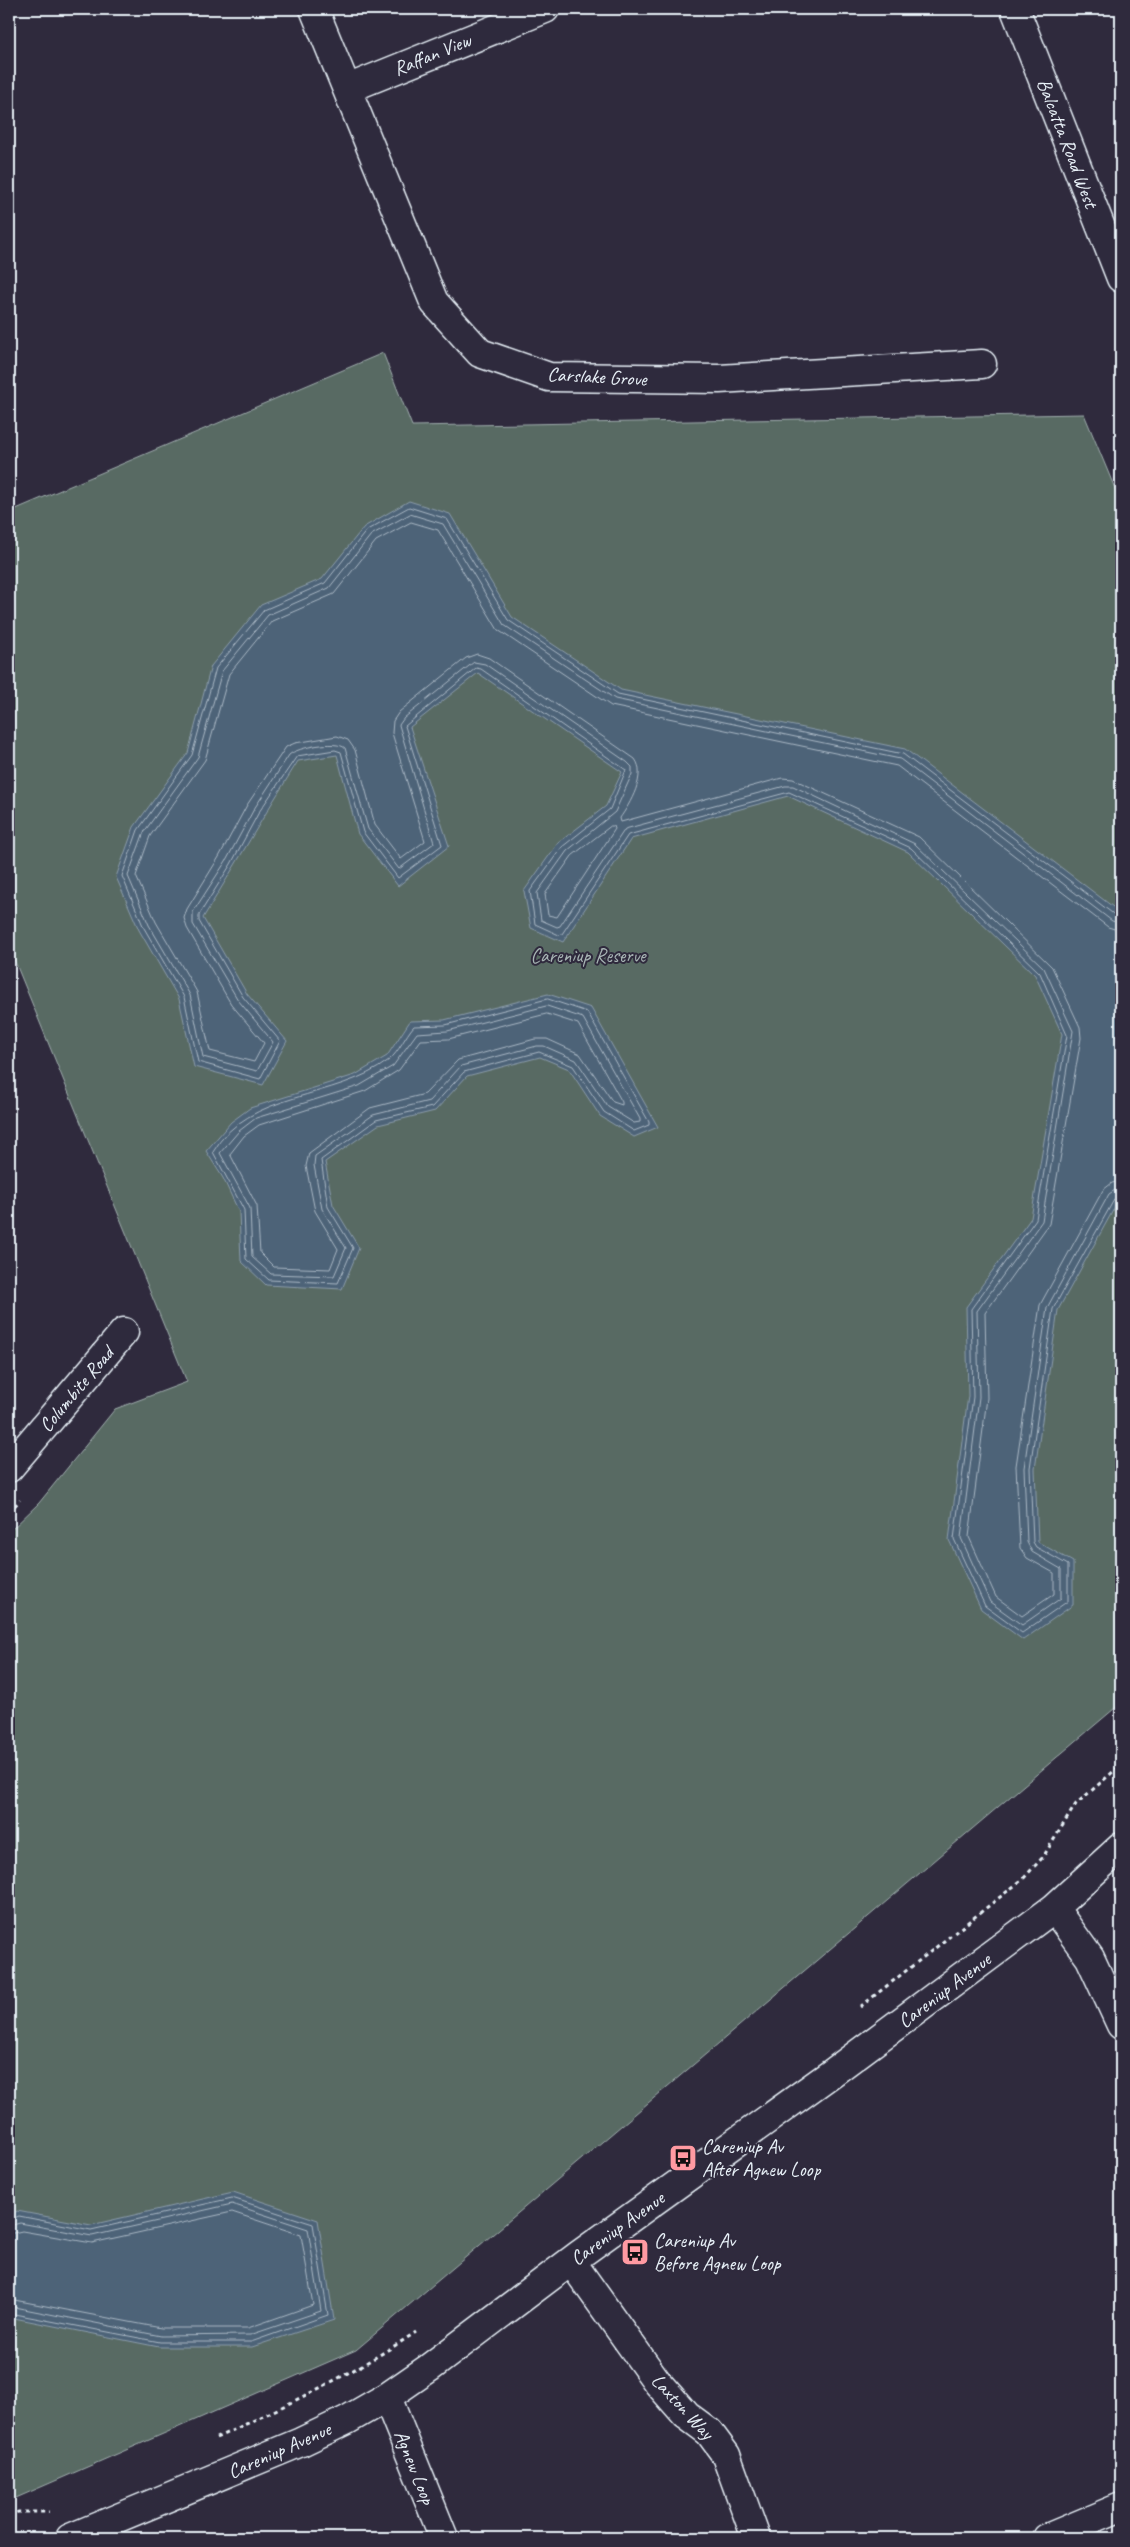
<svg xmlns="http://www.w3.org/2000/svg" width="1130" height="2547" font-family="Caveat,sans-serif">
<rect width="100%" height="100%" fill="#2f2a3d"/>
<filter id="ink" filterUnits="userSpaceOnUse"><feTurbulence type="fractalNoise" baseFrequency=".02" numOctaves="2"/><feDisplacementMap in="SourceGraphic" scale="10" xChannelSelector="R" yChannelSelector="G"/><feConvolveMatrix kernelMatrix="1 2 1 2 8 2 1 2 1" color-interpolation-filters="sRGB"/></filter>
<g filter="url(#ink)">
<!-- green -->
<path fill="#596b64" stroke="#a0aeae" d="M383,353L412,426L1084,414L1121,503V1703L356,2350L9,2501V1532L39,1503L115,1409L187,1382L9,947V512Z"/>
<!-- water -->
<path fill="#4d6378" stroke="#8b9cab" d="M409,501L450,514L512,617L621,690L905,749L1121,913V1196L1058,1310L1035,1469L1038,1542L1073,1562V1605L1023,1640L981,1609L949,1540L968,1396L966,1307L1031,1218L1062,1034L1035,975L908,852L788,796L631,839L563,942L531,928L524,891L558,843L606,806L622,772L478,673L410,727L449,846L398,886L358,834L337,755L298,761C265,813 235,866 203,918L247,994L287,1041L263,1085L194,1067L179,999L139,930L116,877L134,827L188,753L211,666L261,605L322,579L364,527Z
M548,994L591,1008L658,1127L634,1137L600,1116L569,1069L540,1057L467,1076L435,1111L378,1125L325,1162L333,1205L359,1248L342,1289L266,1285L241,1261L239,1212L223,1178L206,1151L231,1122L250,1108L355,1075L387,1056L410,1021L444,1020Z
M233,2192L318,2220L334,2320L252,2347H159L9,2317V2216L17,2211L91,2225Z"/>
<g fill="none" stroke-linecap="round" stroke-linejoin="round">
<!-- shore -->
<path stroke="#aab8c5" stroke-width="1" d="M611,826H614L615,829L557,917L548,915L545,894L572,856Z
M1121,917L1116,916L903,754L618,694L508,620L447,519L409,507L367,530L325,583L264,610L216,668L192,755L138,830L122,876L144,928L184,997L198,1062L260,1079L280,1041L243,997L199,921V915L231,864L259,812L297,756L335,750L341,752L363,832L398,878L442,845L405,726L476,668L481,669L626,770L610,809L562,847L530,891L535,924L559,935L562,934L628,835L789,792L911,848L1040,973L1067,1035L1036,1219L971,1309L973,1397L954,1539L985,1606L1022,1633L1068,1601V1565L1036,1547L1033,1542L1030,1468L1053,1309L1115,1198L1121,1195
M1121,923L1112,921L900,759L615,699L504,625L443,524L410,514L371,535L329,588L268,615L222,671L198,757L144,832L128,876L149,925L190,995L203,1057L257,1071L273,1042L238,1000L193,924V912L226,861L254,809L289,755C298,747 336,740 345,748L368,829L399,869L434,843L399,725L404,718L474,662L485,664L627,762L632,767V774L615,812L567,851L537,893L541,920L557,927L560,926L625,829L785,786H793L915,844L1044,968L1073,1031L1042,1221L977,1311L979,1397L961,1538L990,1602L1022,1625L1061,1598V1569L1032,1552L1027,1542L1024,1468L1047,1308L1109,1194L1115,1190L1121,1189
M1121,931L1108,927L897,766L611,706L498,630L438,530L411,522L376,541L334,594L272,621L229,674L205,760L150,836L136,876L156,922L197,992L210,1051L254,1062L264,1043L231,1004L187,928L184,918L187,909L219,857L247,805L286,747L295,743L337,736L348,740L355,750L375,825L401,859L425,841L392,733L393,721L399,712L466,658L477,654L489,658L635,759C647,775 630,804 620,818L621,822L782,778L793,779L919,837L1052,967L1080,1027L1081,1038L1049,1224L985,1313L987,1398L969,1537L996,1597L1022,1616L1054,1594V1573L1027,1558L1020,1548L1016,1466L1040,1305L1103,1190L1112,1183L1121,1181
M548,999L587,1012L649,1122V1125L634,1131L604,1112L573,1066L539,1052L464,1072L432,1107L376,1120L321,1160L328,1207L353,1248L338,1283L269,1280L246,1259L244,1210L213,1152C248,1090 336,1101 389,1060C399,1052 405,1036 414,1026L445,1025Z
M547,1006L583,1018L640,1119V1122L634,1123L608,1107L576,1060L544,1046H537L461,1066L429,1101L373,1115L315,1156L314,1165L322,1209L346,1248L334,1276L271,1274L252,1257L250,1208L220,1153L239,1131L256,1118L359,1086L393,1066L417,1033L447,1031Z
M547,1014L578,1024L622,1102V1105L613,1102L580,1054L547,1039H535L458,1060L425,1094L370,1108L309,1153L306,1166L315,1211L338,1249L330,1269L274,1267L260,1253L257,1206L230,1154L244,1136L259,1125L365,1091L399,1070L421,1040L448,1039Z
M9,2220L19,2216L91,2230L232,2198L313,2224L328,2315L251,2342H160L9,2313
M9,2226L20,2223L92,2236L232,2204L308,2229L321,2311L250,2335L161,2336L9,2306
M9,2234L22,2231L92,2243L232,2212L301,2235L313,2305L248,2328H161L9,2299"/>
<defs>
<path id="street" d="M314,9L434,302L480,353L549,377L719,379L982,364
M347,89L545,9
M9,1468L124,1332
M1054,1908L1090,1958L1121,2025
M571,2261L658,2383L686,2415L709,2432L726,2455L756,2538
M387,2397L444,2538
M70,2538L301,2442L347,2420L387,2397L429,2368L579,2255L832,2073L1054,1908L1121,1847
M1047,2538L1121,2507"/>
<path id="secondary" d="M1015,9L1121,278"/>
</defs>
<!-- street casing -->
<use href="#street" stroke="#e8f1f8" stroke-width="31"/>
<!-- secondary casing -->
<use href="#secondary" stroke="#e8f1f8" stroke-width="31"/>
<!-- path -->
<path stroke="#e8f1f8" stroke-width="3" stroke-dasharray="4 4" stroke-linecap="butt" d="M9,1512L20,1500
M860,2007L1023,1879L1043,1857L1076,1804L1121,1765
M216,2438C285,2406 353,2374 416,2332
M9,2516L18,2512H49"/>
<!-- street -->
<use href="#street" stroke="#2f2a3d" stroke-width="28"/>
<!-- secondary -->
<use href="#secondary" stroke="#2f2a3d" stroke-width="28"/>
</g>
</g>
<!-- icons -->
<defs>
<symbol id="bus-square" viewBox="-11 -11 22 22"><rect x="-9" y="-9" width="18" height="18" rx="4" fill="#ff9aa2" stroke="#2f2a3d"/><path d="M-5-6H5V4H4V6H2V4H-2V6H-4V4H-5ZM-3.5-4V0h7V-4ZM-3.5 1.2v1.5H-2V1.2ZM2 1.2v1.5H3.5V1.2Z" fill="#111"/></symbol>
</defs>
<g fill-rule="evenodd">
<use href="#bus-square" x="667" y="2142" width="32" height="32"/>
<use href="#bus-square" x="619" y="2236" width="32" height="32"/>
</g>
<g text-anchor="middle" stroke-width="4" stroke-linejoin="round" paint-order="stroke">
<!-- street labels -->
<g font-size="20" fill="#e8f1f8" stroke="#2f2a3d">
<text transform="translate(432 54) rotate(-22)" y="7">Raffan View</text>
<text transform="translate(1068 143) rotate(69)" y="7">Balcatta Road West</text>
<text transform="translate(597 376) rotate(3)" y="7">Carslake Grove</text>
<text transform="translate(76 1389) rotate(-50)" y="7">Columbite Road</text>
<text transform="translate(944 1990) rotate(-37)" y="7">Careniup Avenue</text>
<text transform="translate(617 2228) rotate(-36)" y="7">Careniup Avenue</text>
<text transform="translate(683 2406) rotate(47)" y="7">Laxton Way</text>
<text transform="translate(279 2450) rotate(-24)" y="7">Careniup Avenue</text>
<text transform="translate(415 2467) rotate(68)" y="7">Agnew Loop</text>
</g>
<!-- park labels -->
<g font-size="20" fill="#a8b5b5" stroke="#2f2a3d">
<text x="588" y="962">Careniup Reserve</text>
</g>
<!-- poi labels -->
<g font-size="20" fill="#e8f1f8" stroke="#2f2a3d" text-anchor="start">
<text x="702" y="2153">Careniup Av<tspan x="702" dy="23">After Agnew Loop</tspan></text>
<text x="654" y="2247">Careniup Av<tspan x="654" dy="23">Before Agnew Loop</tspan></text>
</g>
</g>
<!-- margin -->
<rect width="1130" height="2547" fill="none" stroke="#2f2a3d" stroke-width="30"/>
<rect x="15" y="15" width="1100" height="2517" fill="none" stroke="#e8f1f8" stroke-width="2" filter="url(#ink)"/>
</svg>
